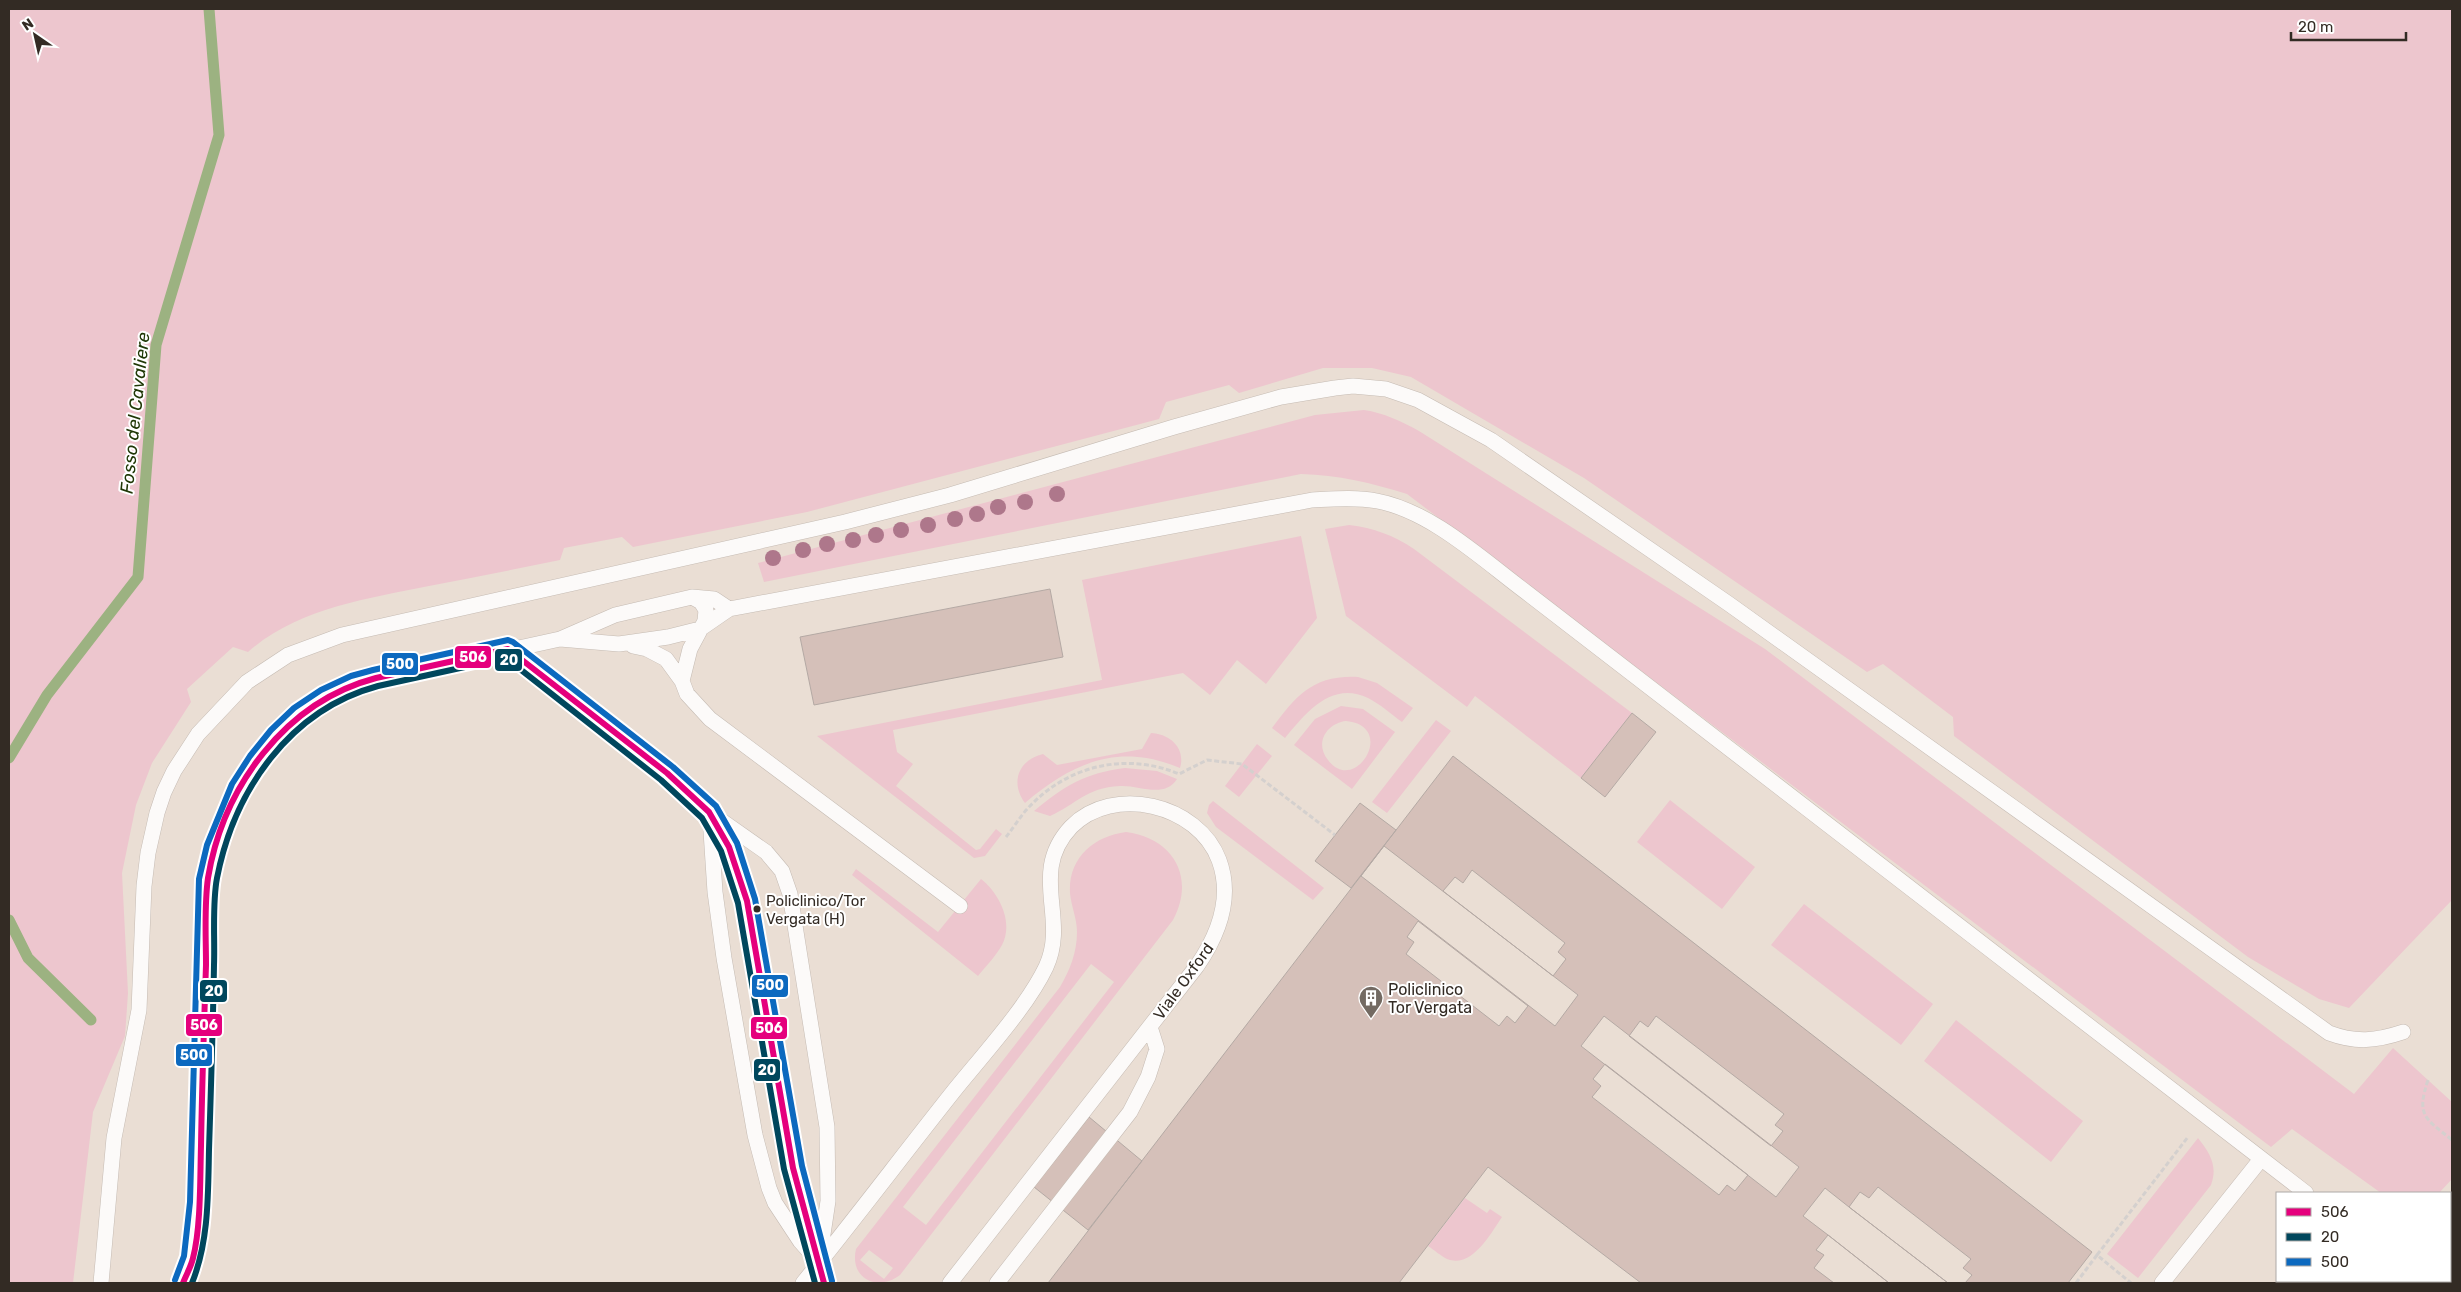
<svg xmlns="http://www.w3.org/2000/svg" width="2461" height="1292" font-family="Rubik,sans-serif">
<rect width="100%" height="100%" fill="#eaded4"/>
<!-- green -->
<path fill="#edc6ce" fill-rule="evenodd" d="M9,9H2452V900L2349,1008L2319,999L2248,957L1954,736L1953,717L1883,664L1867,672L1584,478L1411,377L1372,368H1323L1239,393L1229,385L1166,402L1159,419L807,512L633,547L622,537L564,548L560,560C516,569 472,578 429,586C366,599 298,608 248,652L233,647L187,689L191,702L152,763L136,805L122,873L128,993L125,1036L93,1112L73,1283H9Z
M1364,410C1384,413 1401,421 1419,431L1765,649L2354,1094L2393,1048L2452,1102V1179L2439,1193H2381L2292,1129L2271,1147L1407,494C1372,483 1338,475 1301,474L764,582L758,563L1315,415Z
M1349,525C1374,528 1393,535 1414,549L1632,713L1581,778L1475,696L1467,707L1346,616L1325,529Z
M1301,536L1317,618L1266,684L1237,660L1210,695L1183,673L893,730L897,752L913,764L896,786L976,850L980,849L996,829L1002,834L985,856L974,858L817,736L1102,680L1082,580Z
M1358,677L1377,683L1413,708L1402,722C1391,714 1380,704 1368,698C1331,680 1305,714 1285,738L1272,728C1297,695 1313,675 1358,677Z
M1341,706L1363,709L1395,732L1352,789L1294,745L1315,719ZM1346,721C1398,726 1355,796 1328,760C1314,743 1327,723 1346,721Z
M1436,720L1451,731L1387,813L1372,802Z
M1151,733C1170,734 1186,748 1180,768C1118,742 1072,763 1025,803C1010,783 1018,760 1043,754L1057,765L1142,749Z
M1257,744L1272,756L1239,797L1225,786Z
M1125,768L1157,771L1177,779C1164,799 1140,785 1120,786C1085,788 1077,804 1050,816L1034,811C1064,786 1085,773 1125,768Z
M1670,800L1755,867L1722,909L1637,842Z
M1213,801L1324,888L1313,900L1216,827L1207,813L1209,805Z
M1126,832C1173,838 1196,877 1173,920L900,1275C878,1292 849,1279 856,1249L1060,987C1070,970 1077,952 1077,932C1077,918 1071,906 1070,893C1068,858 1094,836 1126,832ZM1091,964L1114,982L926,1225L903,1207ZM869,1250L893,1268L884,1279L860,1260Z
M856,869L938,932L981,879C999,893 1014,922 1002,945C996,956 986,966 978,976L852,875Z
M1804,904L1933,1004L1901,1045L1771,945Z
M1956,1020L2083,1121L2051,1162L1924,1061Z
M2198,1138C2210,1153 2218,1166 2211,1185L2138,1278L2107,1254Z
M1465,1198L1487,1213L1490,1209L1502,1217C1491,1233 1472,1269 1447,1259C1441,1256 1434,1250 1428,1246Z"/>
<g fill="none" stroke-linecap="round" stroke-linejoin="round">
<!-- stream -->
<path stroke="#9cb281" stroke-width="11" d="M9,758L47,695L138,577L156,345L219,135L209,9
M9,920L28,958L91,1020"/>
</g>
<!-- building -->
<path fill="#d5c0b9" stroke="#b4a9a4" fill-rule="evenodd" d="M1050,589L1063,657L814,705L800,637Z
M1632,713L1656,732L1605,797L1581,778Z
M1453,756L2092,1252L2068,1283H1965L1972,1275L1963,1268L1971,1259L1878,1187L1869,1198L1860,1192L1849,1207L1948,1283H1889L1828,1235L1816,1250L1824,1255L1814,1268L1834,1283H1641L1488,1167L1399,1283H1048ZM1472,870L1565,943L1558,952L1566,959L1553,976L1443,891L1455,877L1463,883ZM1418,921L1528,1006L1515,1023L1507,1016L1499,1026L1406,954L1414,942L1407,937ZM1656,1016L1784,1114L1775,1125L1783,1131L1771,1146L1629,1036L1640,1021L1648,1027ZM1605,1064L1748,1175L1735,1191L1727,1185L1719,1195L1592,1097L1601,1086L1593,1079Z
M1360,803L1396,830L1351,888L1315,861Z
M1384,846L1578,995L1555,1026L1361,876Z
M1604,1016L1799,1167L1776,1197L1581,1046Z
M1089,1117L1142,1161L1088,1230L1034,1187Z
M1825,1188L1849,1207L1948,1283H1889L1828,1235L1803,1216Z"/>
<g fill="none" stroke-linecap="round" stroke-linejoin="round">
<defs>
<path id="service" d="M560,639L619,644L668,637L700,629L729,609L1312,500C1333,499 1356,497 1377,501C1431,511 1483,560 1526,592L2306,1193
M633,646L647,649L666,659L682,681L687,694L710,719L960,906
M508,649L667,773L709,812L766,852L782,871L790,894L827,1127L828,1201L819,1261
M682,681L690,649L705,621L706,610L701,602L692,597
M710,816L715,892L724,958L755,1135L769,1188L775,1203L800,1241L815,1258
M711,816L736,863L747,901L793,1168L824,1283
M2450,1270L2452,1269
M2405,1281V1283
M101,1283L114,1138L139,1010L144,886L148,853L157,813L164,792L174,771L198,734L247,682L288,655L342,635L845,522L950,495L1174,427L1281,397L1335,388L1353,386L1386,389L1418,400L1491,440L1729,604L2329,1033C2356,1043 2376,1041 2403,1032
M183,1283C198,1242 199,1200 201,1157C203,1099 203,1041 204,983C205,949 203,914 208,881C219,795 276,718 355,684L560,639L615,615L692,597L714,599L729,609
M803,1283C854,1220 903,1155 953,1092C982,1056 1027,1007 1046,967C1069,918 1028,873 1071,827C1113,784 1198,804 1219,860C1233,898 1219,934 1197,966L950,1283
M997,1283L1130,1112L1148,1077L1157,1049L1150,1027
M2162,1283L2261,1159"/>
</defs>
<!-- service casing -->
<use href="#service" stroke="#c5bbb3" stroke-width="16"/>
<!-- path -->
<path stroke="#d4d0ce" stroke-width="3" stroke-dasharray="5 2.5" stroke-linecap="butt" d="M1006,837C1014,827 1021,815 1030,806C1069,765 1127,752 1179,774L1207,760L1242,764L1335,835
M2428,1080C2416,1116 2425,1118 2452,1140
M2097,1255L2188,1137
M2076,1283L2097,1255L2131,1283"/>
<!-- service -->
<use href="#service" stroke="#fcfaf9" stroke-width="15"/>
<defs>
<path id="bus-1" d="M183,1283C186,1275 191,1267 193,1258C201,1227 200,1179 201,1146C202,1085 204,1025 206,965C206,937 204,906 208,878C223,787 285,702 376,678L508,649L667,773L709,812L729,847L747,901L793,1168L824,1283"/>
<path id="bus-2" d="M192,1283C209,1241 208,1194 209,1150C211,1088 213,1026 214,965C215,938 212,904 217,878C234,791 289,710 378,686L506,658L661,780L702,818L721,851L738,903L784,1169L815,1283"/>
<path id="bus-3" d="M175,1280L184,1256L190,1202L199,879L207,845L232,784L250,756L271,730L294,708L321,690L351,676L373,670L508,640L513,642L673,767L716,806L737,843L755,899L802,1166L832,1281"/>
</defs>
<!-- bus-1 casing -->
<use href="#bus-1" stroke="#fff" stroke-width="10"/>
<!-- bus-2 casing -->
<use href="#bus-2" stroke="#fff" stroke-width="10"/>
<!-- bus-3 casing -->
<use href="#bus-3" stroke="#fff" stroke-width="10"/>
<!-- bus-1 -->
<use href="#bus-1" stroke="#e5007d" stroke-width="6"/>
<!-- bus-2 -->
<use href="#bus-2" stroke="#00475d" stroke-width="6"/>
<!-- bus-3 -->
<use href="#bus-3" stroke="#0c69bf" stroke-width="6"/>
</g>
<!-- trees -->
<g fill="#ae778b">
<circle cx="1057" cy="494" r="8"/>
<circle cx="1025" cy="502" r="8"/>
<circle cx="998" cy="507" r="8"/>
<circle cx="977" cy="514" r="8"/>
<circle cx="955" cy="519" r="8"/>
<circle cx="928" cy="525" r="8"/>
<circle cx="901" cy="530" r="8"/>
<circle cx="876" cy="535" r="8"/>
<circle cx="853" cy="540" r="8"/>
<circle cx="827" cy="544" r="8"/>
<circle cx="803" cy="550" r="8"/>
<circle cx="773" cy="558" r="8"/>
</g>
<!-- icons -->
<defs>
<symbol id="building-pin" viewBox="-11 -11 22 30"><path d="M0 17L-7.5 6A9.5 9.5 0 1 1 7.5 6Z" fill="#736a62" stroke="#fff"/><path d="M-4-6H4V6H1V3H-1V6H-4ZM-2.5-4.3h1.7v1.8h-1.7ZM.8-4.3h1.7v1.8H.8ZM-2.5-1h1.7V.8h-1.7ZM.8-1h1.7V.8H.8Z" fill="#fff"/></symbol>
</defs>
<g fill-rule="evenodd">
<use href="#building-pin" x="1357" y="984" width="28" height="38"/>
</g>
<!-- markers -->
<circle fill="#332b24" stroke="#fff" stroke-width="2" cx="757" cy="909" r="4.5"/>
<g text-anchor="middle" stroke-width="4" stroke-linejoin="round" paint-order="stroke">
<!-- bus labels -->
<g font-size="15" fill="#332b24" stroke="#fff" text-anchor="start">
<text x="766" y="906">Policlinico/Tor<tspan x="766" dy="18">Vergata (H)</tspan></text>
</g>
<!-- street labels -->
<g font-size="16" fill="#332b24" stroke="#fff">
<text transform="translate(1183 981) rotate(-54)" y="6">Viale Oxford</text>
</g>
<!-- poi labels -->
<g font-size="16" fill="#332b24" stroke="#fff" text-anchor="start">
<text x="1388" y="995">Policlinico<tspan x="1388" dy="18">Tor Vergata</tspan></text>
</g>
<!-- water labels -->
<g font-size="18" font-style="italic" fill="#203807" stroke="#fff">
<text transform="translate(135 413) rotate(-84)" y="6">Fosso del Cavaliere</text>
</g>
</g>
<g stroke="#fff" stroke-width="2">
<rect x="454" y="645" width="38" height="24" rx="5" fill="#e5007d"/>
<rect x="494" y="648" width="29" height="24" rx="5" fill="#00475d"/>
<rect x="381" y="652" width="38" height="24" rx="5" fill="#0c69bf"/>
<rect x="751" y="974" width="38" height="24" rx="5" fill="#0c69bf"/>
<rect x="199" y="979" width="29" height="24" rx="5" fill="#00475d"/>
<rect x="185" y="1013" width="38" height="24" rx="5" fill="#e5007d"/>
<rect x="750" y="1016" width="38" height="24" rx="5" fill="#e5007d"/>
<rect x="175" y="1043" width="38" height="24" rx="5" fill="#0c69bf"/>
<rect x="753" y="1058" width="28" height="24" rx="5" fill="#00475d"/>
</g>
<g font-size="14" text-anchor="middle" font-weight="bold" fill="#fff">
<text x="473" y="662">506</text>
<text x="509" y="665">20</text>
<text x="400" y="669">500</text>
<text x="770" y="990">500</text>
<text x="214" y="996">20</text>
<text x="204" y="1030">506</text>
<text x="769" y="1033">506</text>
<text x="194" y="1060">500</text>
<text x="767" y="1075">20</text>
</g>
<!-- border -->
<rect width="2461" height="1292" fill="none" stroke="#332b24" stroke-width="20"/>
<!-- legend -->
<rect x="2276" y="1192" width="175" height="90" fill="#ffffff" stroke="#adaaa7"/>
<rect x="2286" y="1208" width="25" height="8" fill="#e5007d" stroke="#adaaa7"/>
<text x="2321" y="1217" font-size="15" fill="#332b24">506</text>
<rect x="2286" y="1233" width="25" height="8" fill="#00475d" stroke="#adaaa7"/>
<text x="2321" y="1242" font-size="15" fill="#332b24">20</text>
<rect x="2286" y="1258" width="25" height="8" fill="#0c69bf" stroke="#adaaa7"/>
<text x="2321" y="1267" font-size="15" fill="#332b24">500</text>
<!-- north arrow -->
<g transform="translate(35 35) rotate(326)" stroke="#ffffff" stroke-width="4" paint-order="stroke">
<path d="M0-4L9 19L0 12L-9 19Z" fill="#332b24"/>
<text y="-8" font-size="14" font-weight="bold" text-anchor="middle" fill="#332b24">N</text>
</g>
<!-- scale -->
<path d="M2291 32v8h115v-8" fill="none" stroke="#332b24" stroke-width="2.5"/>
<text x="2298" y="32" font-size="15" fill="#332b24" stroke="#ffffff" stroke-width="4" paint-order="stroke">20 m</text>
</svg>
